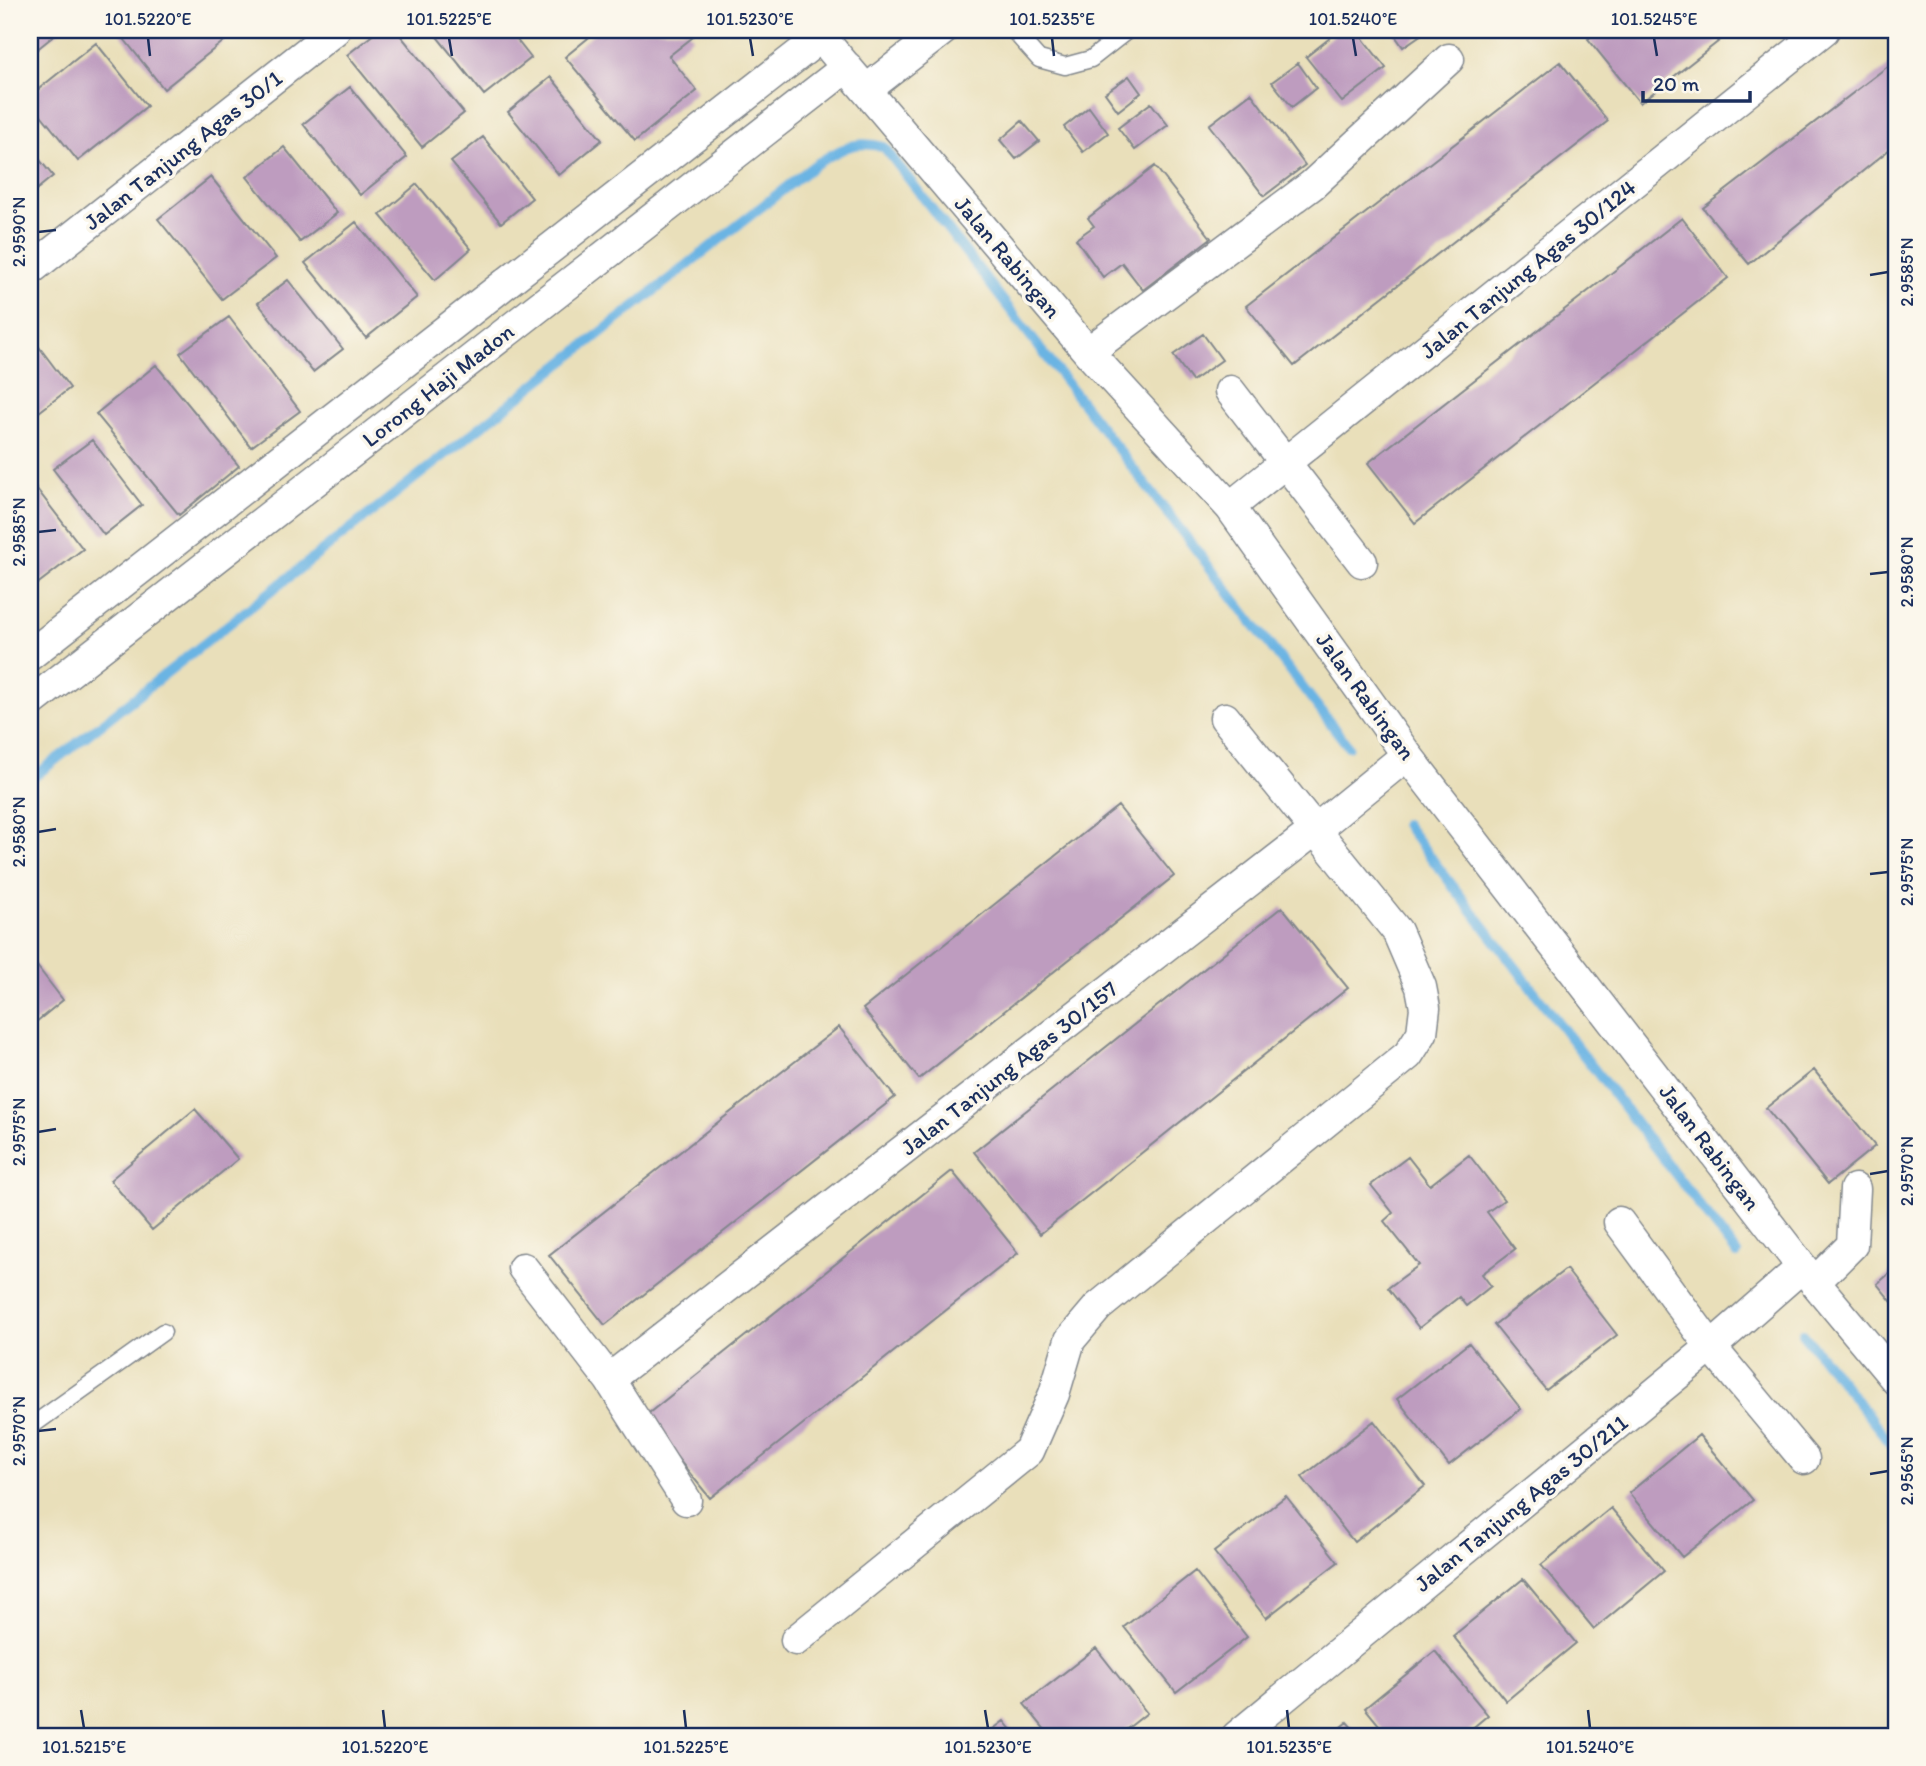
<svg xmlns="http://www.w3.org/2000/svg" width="1926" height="1766" font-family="Itim,sans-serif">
<rect width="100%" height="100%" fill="#fbf7ec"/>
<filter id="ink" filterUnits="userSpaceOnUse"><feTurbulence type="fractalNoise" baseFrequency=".0143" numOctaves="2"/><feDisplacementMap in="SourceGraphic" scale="14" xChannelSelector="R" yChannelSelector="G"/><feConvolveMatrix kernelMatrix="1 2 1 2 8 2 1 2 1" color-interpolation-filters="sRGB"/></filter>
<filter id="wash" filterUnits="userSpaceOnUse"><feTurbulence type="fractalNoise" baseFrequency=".00686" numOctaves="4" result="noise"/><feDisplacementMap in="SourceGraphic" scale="28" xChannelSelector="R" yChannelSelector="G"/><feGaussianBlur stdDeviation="1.57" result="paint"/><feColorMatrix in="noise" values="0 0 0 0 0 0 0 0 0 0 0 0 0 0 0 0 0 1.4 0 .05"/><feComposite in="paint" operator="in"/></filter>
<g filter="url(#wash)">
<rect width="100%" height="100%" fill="#e9dfba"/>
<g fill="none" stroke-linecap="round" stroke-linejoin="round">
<!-- stream -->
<path stroke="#6bb4e3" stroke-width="10" d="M30,780L816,164C842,149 853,139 884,147L1348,746
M1405,824L1737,1254
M1803,1334L1896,1450"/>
</g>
<g id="blocks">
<!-- building -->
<path fill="#be9cbf" d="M30,30H61L30,55Z
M117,30H231L234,33L164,89Z
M379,30H396L464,113L422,147L347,55Z
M439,30H509L531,58L484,95L434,33Z
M598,30H687L693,37L669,56L697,91L635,141L565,57Z
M1340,30H1356L1386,68L1342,102L1306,57Z
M1391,30H1419L1422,34L1403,47Z
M1600,30H1733L1640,103L1588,39Z
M96,43L147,106L78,161L30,101V96Z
M1896,60V144L1749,264L1703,208Z
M1560,62L1608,121L1294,366L1246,306Z
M1298,63L1316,88L1292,107L1272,82Z
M1129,76L1141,93L1118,111L1105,93Z
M551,77L602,140L559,175L508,112Z
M350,87L407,157L360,195L303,124Z
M1251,93L1305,165L1264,196L1209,125Z
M1151,103L1168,125L1135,150L1118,128Z
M1089,107L1108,133L1083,152L1064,127Z
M1022,121L1039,141L1016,159L1000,140Z
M483,137L532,198L501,223L451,162Z
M284,147L337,213L300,242L247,177Z
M30,148L53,176L30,195Z
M1155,166L1211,238L1143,290L1122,263L1103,277L1076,239L1094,226L1088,218Z
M211,177L276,258L222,299L158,219Z
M417,184L471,249L435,280L380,215Z
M1682,218L1728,278L1415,523L1368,463Z
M356,222L417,297L366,338L305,263Z
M288,280L343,349L313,372L258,303Z
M229,317L300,411L251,447L180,353Z
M1203,334L1222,360L1192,381L1173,355Z
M30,335L70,388L30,419Z
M156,365L239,466L179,515L96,414Z
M92,440L142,505L104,535L53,469Z
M30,480L83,549L32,588L30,585Z
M1118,806L1174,876L919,1079L863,1009Z
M1282,907L1348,988L1040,1234L974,1152Z
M30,957L63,1000L30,1027Z
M839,1027L895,1097L605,1325L549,1255Z
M1814,1070L1875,1146L1828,1184L1766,1108Z
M195,1109L238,1159L152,1230L110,1180Z
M1469,1155L1504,1200L1487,1212L1515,1249L1482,1274L1491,1286L1466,1306L1459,1297L1419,1328L1388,1288L1419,1265L1384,1221L1393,1213L1371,1185L1408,1157L1430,1185Z
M952,1171L1018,1253L710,1498L644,1417Z
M1896,1268V1307L1877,1284Z
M1566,1269L1617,1335L1546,1390L1494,1325Z
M1469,1343L1521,1409L1449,1465L1397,1399Z
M1374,1421L1425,1486L1354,1542L1302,1477Z
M1699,1435L1753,1500L1682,1557L1629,1493Z
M1286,1496L1338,1562L1266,1618L1214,1552Z
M1611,1508L1664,1571L1594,1629L1541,1565Z
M1195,1571L1247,1637L1176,1692L1124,1627Z
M1523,1579L1576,1643L1506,1701L1453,1636Z
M1096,1648L1147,1713L1118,1736H1050L1024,1704Z
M1435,1651L1488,1715L1463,1736H1388L1365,1708Z
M1004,1721L1016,1736H984Z
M1347,1722L1359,1736H1330Z"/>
</g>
</g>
<g filter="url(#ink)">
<use href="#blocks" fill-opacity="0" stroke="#82878c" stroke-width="2"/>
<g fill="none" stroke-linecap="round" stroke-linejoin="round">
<defs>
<path id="service" d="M1013,30L1039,59L1065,66L1091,59L1128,30
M30,1427L163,1332"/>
<path id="minor" d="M815,30L1088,352L1230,507L1407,755L1802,1267L1896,1380
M866,90L943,30
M30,270L335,30
M1088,352L1312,185L1449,59
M1230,391L1362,562
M1230,507L1824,30
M30,655L821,37
M30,703L847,67
M1619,1222L1711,1347L1804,1459
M523,1268L609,1379L686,1500
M1815,1282L1852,1245L1855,1189
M609,1379L1315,830L1407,755
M796,1640L1029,1451L1054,1394L1070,1340L1098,1307L1408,1055L1422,1033L1425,1008L1421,987L1397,931L1225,718
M1237,1736L1711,1347L1802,1267"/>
</defs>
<!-- service casing -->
<use href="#service" stroke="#82878c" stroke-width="19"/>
<!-- minor casing -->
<use href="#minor" stroke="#82878c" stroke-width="33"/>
<!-- service -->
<use href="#service" stroke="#fff" stroke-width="16"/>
<!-- minor -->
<use href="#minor" stroke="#fff" stroke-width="30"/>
</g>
</g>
<!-- ticks -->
<path fill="none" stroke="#1b2f5e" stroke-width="2.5" d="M148,38L150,56M449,38L452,56M750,38L753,56M1052,38L1054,56M1353,38L1356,56M1654,38L1657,56M38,232L56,230M1870,275L1888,272M38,532L56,530M1870,574L1888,572M38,832L56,829M1870,874L1888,872M38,1132L56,1129M1870,1174L1888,1171M38,1431L56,1429M1870,1474L1888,1471M81,1710L84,1728M383,1710L385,1728M684,1710L686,1728M985,1710L988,1728M1287,1710L1289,1728M1588,1710L1590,1728"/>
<g text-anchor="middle" stroke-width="7" stroke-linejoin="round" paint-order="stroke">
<!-- street labels -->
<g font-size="23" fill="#1b2f5e" stroke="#fbf7ec">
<text transform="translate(183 150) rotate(-38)" y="8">Jalan Tanjung Agas 30/1</text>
<text transform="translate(1008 257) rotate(50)" y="8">Jalan Rabingan</text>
<text transform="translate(1528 269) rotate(-39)" y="8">Jalan Tanjung Agas 30/124</text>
<text transform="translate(438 385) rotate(-38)" y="8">Lorong Haji Madon</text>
<text transform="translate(1366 696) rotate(54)" y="8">Jalan Rabingan</text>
<text transform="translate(1009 1068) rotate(-38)" y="8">Jalan Tanjung Agas 30/157</text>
<text transform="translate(1710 1147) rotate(53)" y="8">Jalan Rabingan</text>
<text transform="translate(1521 1503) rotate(-39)" y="8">Jalan Tanjung Agas 30/211</text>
</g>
</g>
<!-- margin -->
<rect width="1926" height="1766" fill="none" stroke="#fbf7ec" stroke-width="77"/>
<!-- scale -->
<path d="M1643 91v10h107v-10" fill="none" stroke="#1b2f5e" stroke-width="3.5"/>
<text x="1653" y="91" font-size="21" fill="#1b2f5e" stroke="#fbf7ec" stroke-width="5" paint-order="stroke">20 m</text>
<rect x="38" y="38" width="1850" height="1690" fill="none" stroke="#1b2f5e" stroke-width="2.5"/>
<g font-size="18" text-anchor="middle" fill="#1b2f5e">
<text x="148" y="25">101.5220°E</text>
<text x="449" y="25">101.5225°E</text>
<text x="750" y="25">101.5230°E</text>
<text x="1052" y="25">101.5235°E</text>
<text x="1353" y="25">101.5240°E</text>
<text x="1654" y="25">101.5245°E</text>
<text transform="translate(19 232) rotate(-90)" y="6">2.9590°N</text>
<text transform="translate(1907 272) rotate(-90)" y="6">2.9585°N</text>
<text transform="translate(19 532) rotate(-90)" y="6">2.9585°N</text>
<text transform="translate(1907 572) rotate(-90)" y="6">2.9580°N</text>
<text transform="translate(19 832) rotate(-90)" y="6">2.9580°N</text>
<text transform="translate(1907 872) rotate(-90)" y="6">2.9575°N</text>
<text transform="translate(19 1132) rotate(-90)" y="6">2.9575°N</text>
<text transform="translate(1907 1171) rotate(-90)" y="6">2.9570°N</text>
<text transform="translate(19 1431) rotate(-90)" y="6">2.9570°N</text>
<text transform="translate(1907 1471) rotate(-90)" y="6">2.9565°N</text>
<text x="84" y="1753">101.5215°E</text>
<text x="385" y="1753">101.5220°E</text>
<text x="686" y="1753">101.5225°E</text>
<text x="988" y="1753">101.5230°E</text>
<text x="1289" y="1753">101.5235°E</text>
<text x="1590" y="1753">101.5240°E</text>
</g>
</svg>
